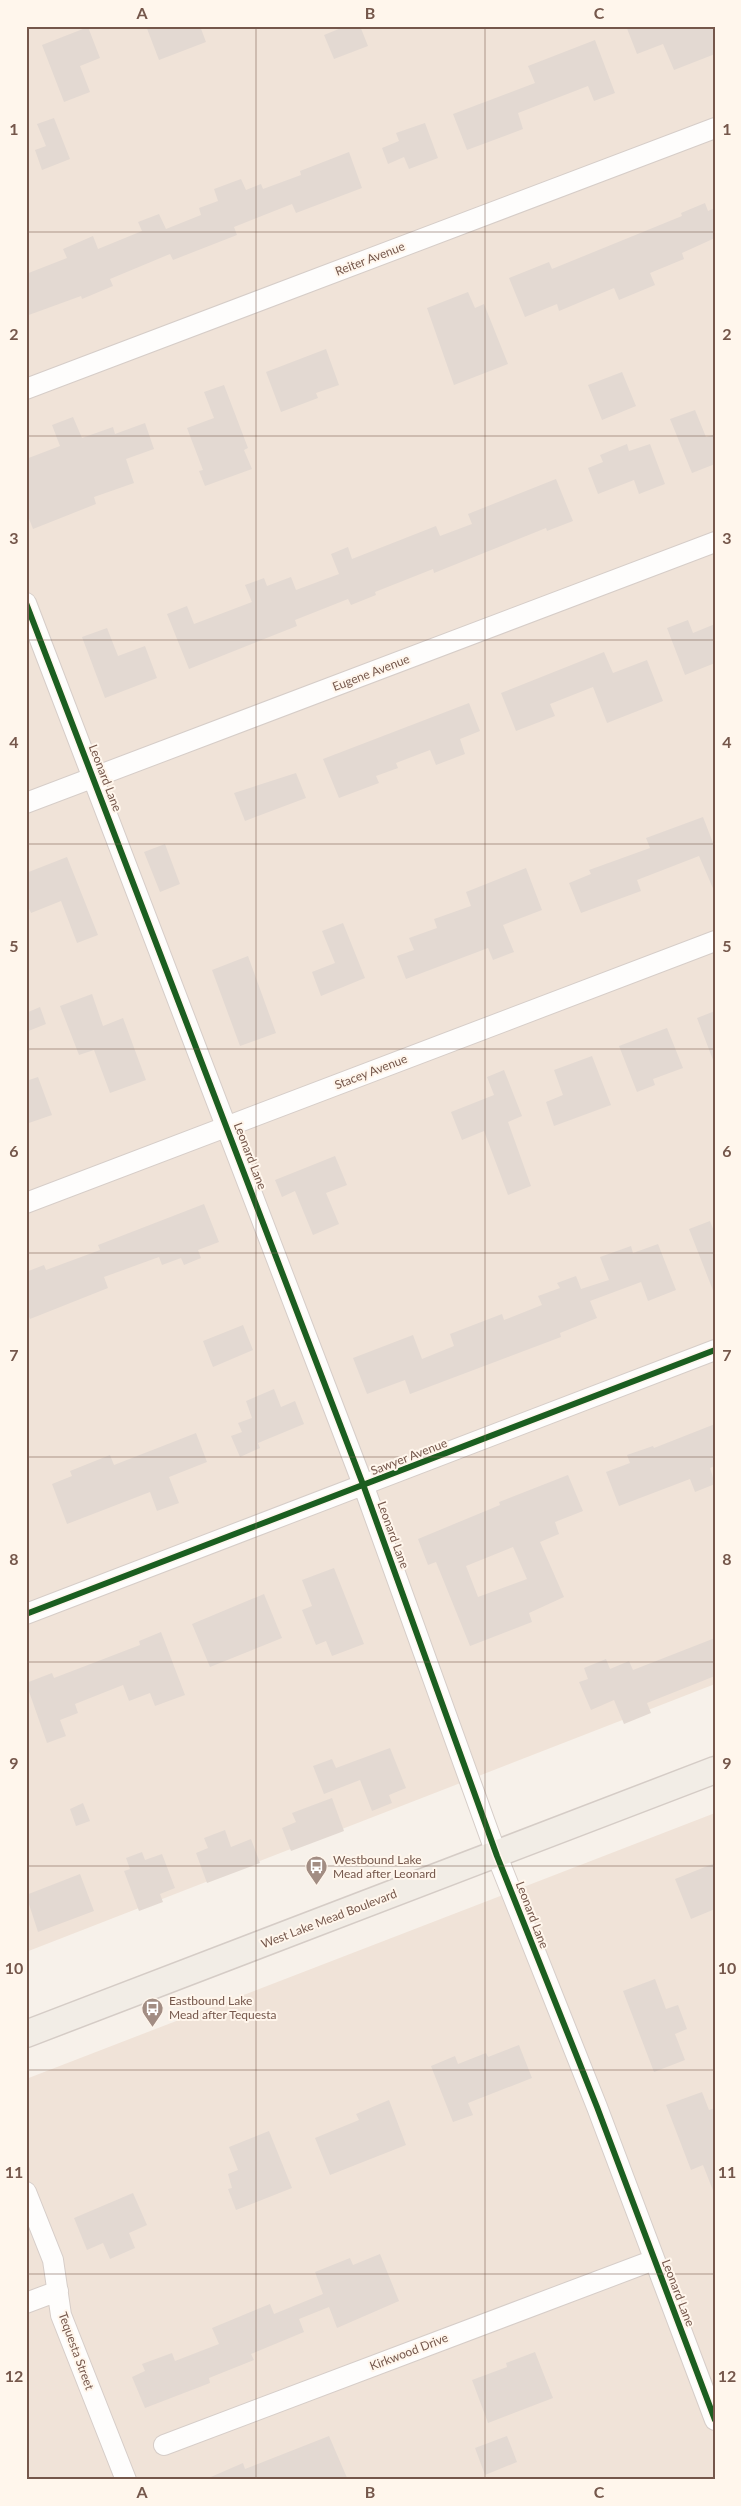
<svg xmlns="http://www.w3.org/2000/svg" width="741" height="2506" font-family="Lato,sans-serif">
<rect width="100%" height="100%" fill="#f7f1ea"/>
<!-- residential -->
<path fill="#f0e3d8" d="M26,26H715V1684L26,1952Z
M715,1813V2480H26V2079Z"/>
<!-- building -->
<path fill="#e3d9d2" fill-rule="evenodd" d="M146,26H200L206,42L159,60Z
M346,26H360L368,46L334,59L324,35Z
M626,26H715V54L674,70L663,44L637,54Z
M88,27L100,58L80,66L90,92L64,102L42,45Z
M595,40L615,93L594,101L588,86L518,113L523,129L467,150L453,114L535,83L528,66Z
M54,118L70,159L42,170L35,150L46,146L37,124Z
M425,123L438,158L409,169L404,157L388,164L382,148L399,141L396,133Z
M349,152L362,188L296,213L292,204L234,227L237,235L173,260L170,254L110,279L113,286L82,299L81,296L26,316V274L67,258L63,249L93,236L98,249L142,231L138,222L159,214L166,229L201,215L199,208L218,201L214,189L241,179L246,190L261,184L263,189L301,175L300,171Z
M705,203L708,211L715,208V238L682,253L684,259L650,273L655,285L619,300L614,288L559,311L557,304L525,317L509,278L549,262L552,269L682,216L681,213Z
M468,292L475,308L484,304L508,364L454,385L427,308Z
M326,349L339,385L316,393L318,398L281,412L266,372Z
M622,372L636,406L602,420L588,385Z
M224,385L248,448L244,450L252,469L205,486L199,471L203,470L187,428L214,418L204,392Z
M695,410L706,437L715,434V464L692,473L670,419Z
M73,417L82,438L113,427L115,434L145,423L154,449L126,459L134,483L94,497L96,504L33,529L26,511V459L60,446L52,425Z
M627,444L629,451L650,444L665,484L639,494L634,480L598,494L588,468L603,462L600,455Z
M556,479L573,521L547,531L546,528L434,573L433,569L375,592L376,595L351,605L348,599L295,620L297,626L189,669L167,614L187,606L194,624L252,602L245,585L264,578L267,586L291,577L296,590L339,574L331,554L348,547L352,559L436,526L440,536L472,524L468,514Z
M688,620L693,633L715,624V663L685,675L667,628Z
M107,628L118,656L145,646L157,678L105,698L82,637Z
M604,652L613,673L647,660L663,701L607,723L593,687L550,704L555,716L516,731L501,693Z
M469,703L480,731L460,739L465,754L436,765L430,750L396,763L398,768L376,776L379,783L339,798L323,759Z
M296,773L306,798L245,821L234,793Z
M703,817L715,848V893L699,856L637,880L641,891L581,913L569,883L591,874L589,870L650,848L646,838Z
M165,844L180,884L160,892L144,852Z
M67,857L98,935L77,943L61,901L31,913L26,902V873Z
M526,868L542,910L503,925L514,952L493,960L488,948L406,979L397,956L414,950L409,938L437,928L434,919L471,906L466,892Z
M343,923L365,978L321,996L312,972L335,963L322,931Z
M248,956L276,1033L240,1046L212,970Z
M92,994L103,1026L123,1018L146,1080L110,1093L94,1050L79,1055L60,1006Z
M40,1007L46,1024L26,1032V1013Z
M715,1011V1060H713L697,1018Z
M667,1028L683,1068L653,1079L655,1085L637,1092L619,1046Z
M592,1056L611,1105L554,1126L546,1102L563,1095L554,1070Z
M504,1070L522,1116L508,1122L531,1186L508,1195L484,1131L462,1140L451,1112L494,1095L487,1077Z
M38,1077L52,1115L26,1124V1081Z
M335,1156L347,1185L326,1193L339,1224L313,1235L295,1191L282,1197L275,1180Z
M204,1204L219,1242L198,1250L201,1258L184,1265L181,1258L162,1265L159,1257L104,1277L108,1288L30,1319L26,1310V1272L44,1265L46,1270L100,1250L98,1245Z
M710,1221L715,1234L714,1293L689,1229Z
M658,1244L676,1290L648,1301L641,1282L590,1301L597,1318L560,1333L561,1337L410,1394L405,1380L367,1394L353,1358L413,1335L422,1359L454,1346L450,1334L502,1314L504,1320L542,1305L538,1296L560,1288L557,1283L576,1276L581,1289L609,1280L600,1257L631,1246L633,1253Z
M243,1325L253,1350L213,1367L203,1341Z
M274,1389L281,1407L295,1401L304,1424L258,1443L260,1448L240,1457L231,1436L242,1432L238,1423L252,1418L246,1401Z
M715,1424V1466L710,1468L715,1484L695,1492L690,1479L619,1506L606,1472L630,1463L627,1455L653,1446L654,1448Z
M196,1433L207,1462L169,1477L179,1503L157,1511L150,1492L67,1524L52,1484L72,1476L70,1471L110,1455L114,1465Z
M568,1475L583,1511L555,1522L559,1534L540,1542L564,1597L529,1613L532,1622L470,1646L436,1562L428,1565L418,1539L500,1505L499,1502ZM513,1547L527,1579L478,1597L466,1566Z
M334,1568L364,1644L332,1656L326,1641L316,1645L302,1610L312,1606L302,1580Z
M264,1594L282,1638L210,1667L192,1624Z
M161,1632L185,1695L155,1706L150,1693L129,1701L123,1685L75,1704L78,1713L60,1720L66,1736L47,1743L26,1683L52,1673L54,1678L140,1645L139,1641Z
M715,1638V1676L647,1703L651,1713L624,1724L614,1700L591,1710L579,1682L588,1679L584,1668L606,1659L610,1669L629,1661L633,1670Z
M390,1748L406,1788L389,1795L392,1803L372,1811L360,1780L324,1794L313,1766L332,1759L336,1768Z
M332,1798L344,1831L291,1851L282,1828L296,1822L292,1813Z
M83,1803L90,1821L76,1826L70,1809Z
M225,1830L231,1847L251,1839L260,1863L207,1883L196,1853L208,1848L204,1838Z
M142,1852L145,1860L162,1854L175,1888L160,1894L163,1902L139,1911L124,1871L130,1869L126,1858Z
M715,1863V1909L691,1919L675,1879Z
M80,1874L94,1911L38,1932L26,1895Z
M655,1979L666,2009L678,2005L687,2029L675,2034L685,2060L654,2072L623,1991Z
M519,2045L532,2078L468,2103L473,2115L453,2122L431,2066L455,2056L458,2064L486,2053L488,2057Z
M702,2092L709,2110L715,2108L714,2193L703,2165L691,2170L666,2105Z
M389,2100L406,2145L330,2175L315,2138L359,2120L356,2114Z
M269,2131L292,2188L236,2210L228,2189L232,2188L228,2174L238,2170L229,2147Z
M133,2193L147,2225L129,2233L135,2248L110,2259L103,2243L87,2250L74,2218Z
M380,2254L399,2301L337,2328L329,2307L299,2319L304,2332L251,2354L254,2360L209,2378L210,2383L145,2408L132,2377L145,2371L142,2364L172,2353L175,2361L219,2344L212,2328L270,2304L274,2314L323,2294L315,2272L350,2258L353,2265Z
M535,2352L553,2398L488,2423L472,2380L507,2367L506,2363Z
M329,2436L348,2480H204L243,2463L245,2469Z
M507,2436L517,2462L485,2475L475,2448Z"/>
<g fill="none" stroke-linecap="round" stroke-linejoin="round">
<defs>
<path id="minor" d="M26,389L715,128
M26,603L364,1487L497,1856L597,2107L715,2420
M26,803L715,542
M26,1203L715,941
M26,1614L715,1350
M26,2192L53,2260L61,2315L126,2480
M26,2303L58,2291
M164,2445L654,2260"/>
<path id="major" d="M26,2034L715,1770"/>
</defs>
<!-- minor casing -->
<use href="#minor" stroke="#d6cdc8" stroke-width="22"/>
<!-- major casing -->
<use href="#major" stroke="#d5ccc6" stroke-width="29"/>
<!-- minor -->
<use href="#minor" stroke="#fefdfc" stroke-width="20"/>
<!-- major -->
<use href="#major" stroke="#f2ede6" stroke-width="26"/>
<defs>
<path id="cycleway" d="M26,603L364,1487L497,1856L597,2107L715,2420
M26,1614L715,1350"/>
</defs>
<!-- cycleway casing -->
<use href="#cycleway" stroke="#fff6ec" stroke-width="9"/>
<!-- cycleway -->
<use href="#cycleway" stroke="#1b5e20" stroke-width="6"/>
</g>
<!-- grid -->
<path fill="none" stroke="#75574b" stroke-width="1" stroke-opacity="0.55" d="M256,26V2480M485,26V2480M26,232H715M26,436H715M26,640H715M26,844H715M26,1049H715M26,1253H715M26,1457H715M26,1662H715M26,1866H715M26,2070H715M26,2274H715"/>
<!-- icons -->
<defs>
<symbol id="bus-pin" viewBox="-11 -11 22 30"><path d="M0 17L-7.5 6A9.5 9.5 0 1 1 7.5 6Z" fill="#a28d83" stroke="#fff6ec"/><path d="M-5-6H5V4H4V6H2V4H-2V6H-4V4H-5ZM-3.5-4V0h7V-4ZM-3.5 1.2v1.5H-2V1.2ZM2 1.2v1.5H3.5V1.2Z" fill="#fff"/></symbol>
</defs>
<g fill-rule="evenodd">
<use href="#bus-pin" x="304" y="1854" width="25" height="34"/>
<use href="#bus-pin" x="140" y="1996" width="25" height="34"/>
</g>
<g text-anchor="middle" stroke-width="4" stroke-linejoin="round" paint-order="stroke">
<!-- street labels -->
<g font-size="12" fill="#75574b" stroke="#fff6ec">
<text transform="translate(370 259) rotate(-21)" y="4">Reiter Avenue</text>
<text transform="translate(371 673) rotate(-21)" y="4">Eugene Avenue</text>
<text transform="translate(105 778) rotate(69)" y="4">Leonard Lane</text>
<text transform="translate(371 1072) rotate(-21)" y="4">Stacey Avenue</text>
<text transform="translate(250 1156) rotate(69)" y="4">Leonard Lane</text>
<text transform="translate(409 1457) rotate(-21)" y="4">Sawyer Avenue</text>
<text transform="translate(393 1535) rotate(70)" y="4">Leonard Lane</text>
<text transform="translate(532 1915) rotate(69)" y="4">Leonard Lane</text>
<text transform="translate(329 1919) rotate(-21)" y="4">West Lake Mead Boulevard</text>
<text transform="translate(678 2293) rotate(69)" y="4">Leonard Lane</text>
<text transform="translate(76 2351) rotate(70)" y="4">Tequesta Street</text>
<text transform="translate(409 2352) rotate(-21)" y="4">Kirkwood Drive</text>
</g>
<!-- poi labels -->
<g font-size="12" fill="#75574b" stroke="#fff6ec" text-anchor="start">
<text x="333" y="1864">Westbound Lake<tspan x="333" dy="14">Mead after Leonard</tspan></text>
<text x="169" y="2005">Eastbound Lake<tspan x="169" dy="14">Mead after Tequesta</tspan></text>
</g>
</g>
<!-- border -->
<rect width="741" height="2506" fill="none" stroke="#fff6ec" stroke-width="55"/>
<rect x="28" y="28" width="686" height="2450" fill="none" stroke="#75574b" stroke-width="2"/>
<g font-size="16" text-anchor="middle" font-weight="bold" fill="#75574b">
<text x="142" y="19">A</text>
<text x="370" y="19">B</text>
<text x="599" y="19">C</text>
<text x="14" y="135">1</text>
<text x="727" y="135">1</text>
<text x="14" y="340">2</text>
<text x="727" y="340">2</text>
<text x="14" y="544">3</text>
<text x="727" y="544">3</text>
<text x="14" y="748">4</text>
<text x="727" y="748">4</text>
<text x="14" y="952">5</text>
<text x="727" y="952">5</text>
<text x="14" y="1157">6</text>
<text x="727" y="1157">6</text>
<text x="14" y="1361">7</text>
<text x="727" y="1361">7</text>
<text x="14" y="1565">8</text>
<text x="727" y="1565">8</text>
<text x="14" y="1769">9</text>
<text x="727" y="1769">9</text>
<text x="14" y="1974">10</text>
<text x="727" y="1974">10</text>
<text x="14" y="2178">11</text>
<text x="727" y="2178">11</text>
<text x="14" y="2382">12</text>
<text x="727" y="2382">12</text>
<text x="142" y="2498">A</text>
<text x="370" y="2498">B</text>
<text x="599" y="2498">C</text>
</g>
</svg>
